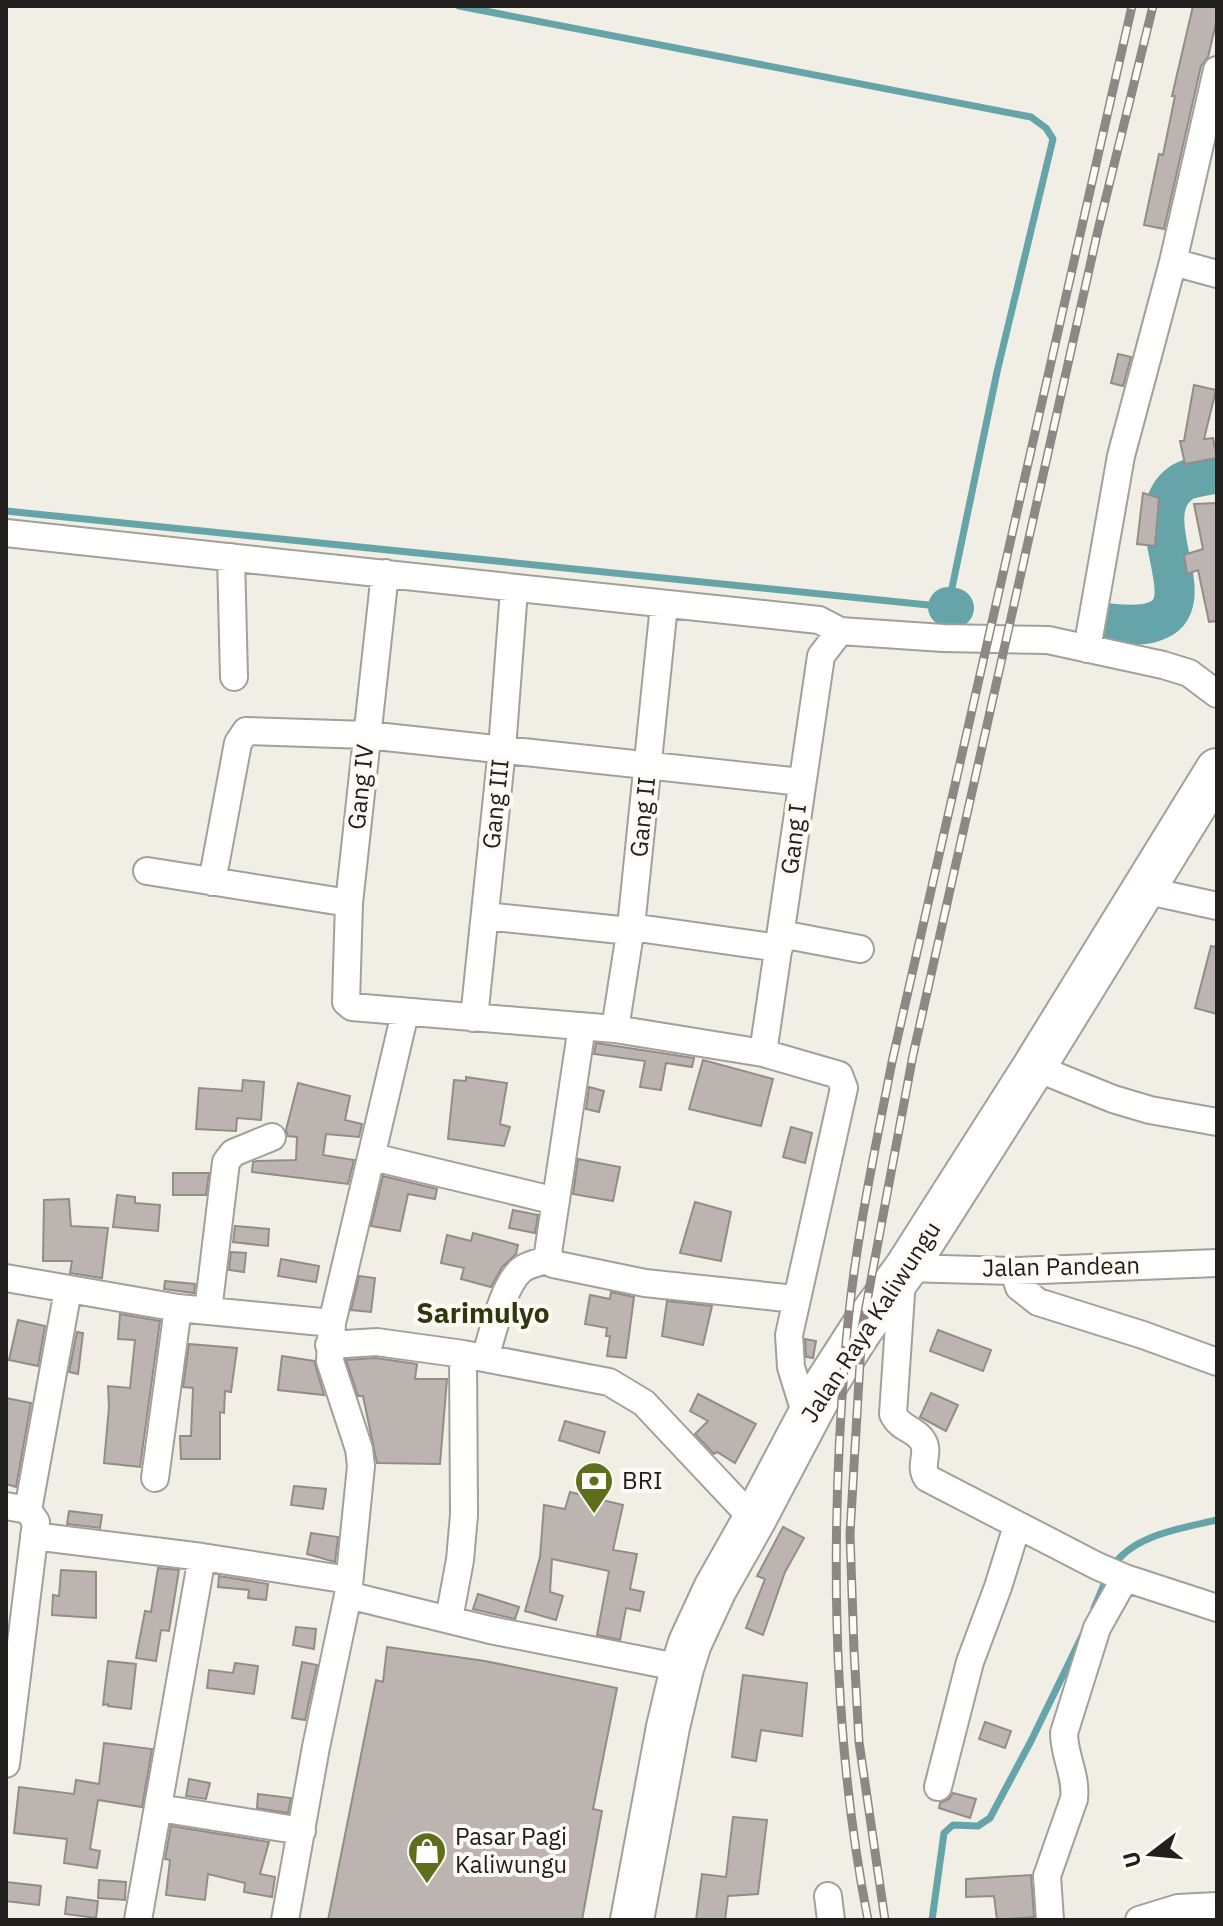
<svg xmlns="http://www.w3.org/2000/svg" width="1223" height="1926" font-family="'IBM Plex Sans',sans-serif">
<rect width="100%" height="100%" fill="#f1eee6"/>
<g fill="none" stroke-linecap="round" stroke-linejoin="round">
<!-- stream -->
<path stroke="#65a5a9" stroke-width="7" d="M6,511L948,607L997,372L1053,139L1046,128L1031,117L459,6
M1094,1608C1100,1595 1105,1580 1112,1568C1131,1535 1183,1528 1217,1520
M932,1920L944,1833L953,1825L978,1826L990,1818L1031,1741L1083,1634"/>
<!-- river -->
<path stroke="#65a5a9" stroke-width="40" d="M948,607L954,608
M1103,623C1119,624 1138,627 1153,622C1209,605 1133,517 1181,483C1189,477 1207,476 1217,473"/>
</g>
<!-- building -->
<path fill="#bcb4b1" stroke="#948c89" stroke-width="2" d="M1193,6H1217V19L1208,57L1201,66L1164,229L1144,225L1159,154L1163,155L1175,96H1172Z
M1118,354L1131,357L1123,386L1111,383Z
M1194,385L1216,390L1204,439L1213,438L1217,458L1185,464L1180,441H1184Z
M1143,493L1159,498L1155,546L1137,544Z
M1217,503V621L1209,622L1198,570L1187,574L1184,555L1203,549L1194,504Z
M1211,946L1217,947V1014L1195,1008Z
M596,1043L694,1058L692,1067L666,1063L661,1090L640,1087L645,1061L594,1054Z
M703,1060L773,1079L761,1126L689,1109Z
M466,1077L507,1083L500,1124L510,1127L504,1146L448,1139L454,1080L466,1081Z
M243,1080L264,1082L261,1120L237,1118L236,1131L196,1129L199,1088L242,1091Z
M298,1083L350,1096L345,1120L362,1124L359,1137L326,1134L323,1155L354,1160L348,1184L252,1172L253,1162L257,1161L296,1160L297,1137L288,1136L286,1130Z
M589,1087L604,1091L599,1112L586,1109Z
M791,1127L812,1133L805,1163L783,1157Z
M578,1159L620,1167L613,1201L573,1194Z
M173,1173H209L206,1195H173Z
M383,1176L437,1189L435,1199L408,1194L400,1231L371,1226Z
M117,1195L135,1197V1203L160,1205L158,1231L113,1227Z
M69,1199L71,1226L108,1228L102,1278L70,1273L72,1261H43L44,1200Z
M695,1202L731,1212L721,1261L680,1253Z
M513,1210L538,1215L535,1233L509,1228Z
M235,1226L269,1229L268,1246L233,1242Z
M473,1233L518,1245L516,1254L502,1267L491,1287L461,1279L464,1268L441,1263L447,1235L471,1241Z
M231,1252L246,1253L244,1272L229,1270Z
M281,1259L319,1266L316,1282L278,1276Z
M359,1276L375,1278L371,1312L351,1310Z
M165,1281L195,1284L194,1293L164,1289Z
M611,1292L634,1297L626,1358L607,1356L610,1336H606L607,1328L585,1324L590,1295L610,1299Z
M667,1301L712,1306L703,1345L662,1336Z
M120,1314L160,1321L140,1467L104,1463L109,1407L108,1386L130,1388L135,1340L118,1339Z
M18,1320L45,1326L38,1366L9,1360Z
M938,1330L991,1350L983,1371L930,1351Z
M77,1332L83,1333L78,1374L69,1372Z
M805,1339L816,1341L813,1358L806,1357Z
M189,1344L237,1348L231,1392L225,1391L224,1413L220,1412V1459H181L180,1436H191L193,1388L183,1387Z
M282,1356L314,1361L324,1395L278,1390Z
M376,1358L417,1364L415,1379H447L440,1464L377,1463L363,1396H358L346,1360Z
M931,1393L958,1405L946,1431L920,1417Z
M698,1394L756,1424L735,1463L717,1452L714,1454L695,1434L708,1421L690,1411Z
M6,1398L31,1403L16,1487L6,1484Z
M565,1421L605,1432L599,1453L559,1440Z
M294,1486L326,1489L323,1509L291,1505Z
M570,1492L623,1505L613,1550L637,1554L630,1589L644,1592L640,1611L626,1608L620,1640L597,1635L609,1571L552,1559L550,1592L563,1596L556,1620L525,1611L540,1557L544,1505L565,1509Z
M69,1511L102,1515L100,1528L67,1524Z
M783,1527L804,1538L785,1572L763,1635L746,1628L765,1579L757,1576Z
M311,1533L338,1537L335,1562L307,1554Z
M158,1568L179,1570L169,1631L161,1630L156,1661L136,1658L145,1611L151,1612Z
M61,1570L96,1572V1618L52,1615L53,1595L59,1596Z
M219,1576L268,1584L266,1600L248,1598L249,1590L218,1587Z
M478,1594L519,1607L515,1619L473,1609Z
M296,1627L316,1629L314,1649L293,1645Z
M387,1647L485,1661L617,1688L593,1809L602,1811L582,1920H328L376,1680L383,1682Z
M108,1661L136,1664L131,1709L108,1706V1704L103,1705Z
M302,1662L317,1665L305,1720L292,1718Z
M235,1663L258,1666L254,1694L207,1688L209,1670L233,1673Z
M743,1675L807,1683L802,1736L761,1730L756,1761L732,1757Z
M985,1722L1011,1731L1005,1748L979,1739Z
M104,1743L152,1749L142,1807L98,1800L90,1849L100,1851L97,1868L64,1863L67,1839L14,1833L19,1787L74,1794L76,1780L99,1784Z
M189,1779L210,1783L206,1799L186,1796Z
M953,1793L976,1799L970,1818L939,1808L940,1803L949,1799Z
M258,1794L291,1798L288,1813L257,1808Z
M733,1817L767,1820L758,1894L728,1896L725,1920H696L702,1874L726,1877Z
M171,1826L269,1842L260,1874L275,1877L272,1897L244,1892L245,1883L208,1874L205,1900L166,1895L170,1860L165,1859Z
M1031,1875L1034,1917L997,1920L994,1896L966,1897V1879Z
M99,1880L126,1882L125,1900L98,1898Z
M6,1882L41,1886L39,1905L6,1901Z
M67,1897L98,1901L96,1918L65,1914Z"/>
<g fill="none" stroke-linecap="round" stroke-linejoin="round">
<defs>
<path id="street" d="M1173,262L1217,274
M6,533C277,562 548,593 819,620L840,631L943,638L1048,640L1163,665L1189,673L1217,694
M231,557L234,677
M385,573L349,903L346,1002L352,1007L615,1029L763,1053L839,1075L844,1088L789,1335L791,1367L807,1419
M1087,649L1121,456L1173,262L1217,70
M147,871L349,903
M212,882L238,743L246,731L367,735L801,782
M1144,890L1217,906
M485,916L630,931
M631,927L779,948
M781,934L860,949
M474,1018L502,749L514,590
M582,1026L548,1253L553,1264L645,1283L795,1299
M615,1029L631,927L664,605
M763,1053L821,656L840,631
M1034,1067L1113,1099L1150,1110L1217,1122
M373,1157L556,1201
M906,1268L1014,1271L1217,1263
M1014,1271L1019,1287L1038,1302L1143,1335L1217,1362
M6,1278L178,1308L332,1323
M902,1279L893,1414C900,1429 914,1428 922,1440C931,1452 918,1465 927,1478L1097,1566L1125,1578L1217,1608
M208,1311L226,1162L233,1153L272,1137
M329,1345L377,1342L463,1354L609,1382L644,1403L754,1520
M485,1358C492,1336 503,1285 521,1270C528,1264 541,1262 550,1259
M155,1478L178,1308
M6,1506L28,1510L36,1522L6,1764
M28,1510L68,1290
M34,1536L202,1557L349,1580
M348,1595L490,1630L682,1668
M449,1619L460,1560L464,1515L463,1354
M938,1787L970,1662L998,1587L1017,1526
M159,1808L302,1831
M828,1896L831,1920
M138,1920L202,1557
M285,1920L316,1747L348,1595L361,1466L359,1449L330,1361L332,1323L405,1013
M1050,1920L1047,1876L1074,1799C1077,1776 1064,1756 1064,1733L1097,1628L1125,1578
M1139,1920L1178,1908L1217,1906"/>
<path id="primary" d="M632,1920L668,1727L682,1668L690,1643L715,1589L754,1520L824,1387L862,1328L906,1268L1034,1067L1217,770"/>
</defs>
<!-- street casing -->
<use href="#street" stroke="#a39f99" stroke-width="30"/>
<!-- primary casing -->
<use href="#primary" stroke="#a39f99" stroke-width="46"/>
<!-- street -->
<use href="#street" stroke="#fff" stroke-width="26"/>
<!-- primary -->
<use href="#primary" stroke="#fff" stroke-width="42"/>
<defs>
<path id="rail" d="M868,1920C832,1736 830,1543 845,1356C852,1258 873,1159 892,1062L1132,6
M885,1920L859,1742L854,1650L850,1534L862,1328L913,1055L1098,230L1153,6"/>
</defs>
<!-- rail casing -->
<use href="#rail" stroke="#8c8984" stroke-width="9"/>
<!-- rail -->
<use href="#rail" stroke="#fffbf4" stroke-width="6" stroke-dasharray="18" stroke-linecap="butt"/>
</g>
<!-- icons -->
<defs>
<symbol id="bank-pin" viewBox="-11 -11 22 30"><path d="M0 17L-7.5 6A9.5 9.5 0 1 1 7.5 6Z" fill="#5e6f1c" stroke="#fffbf4"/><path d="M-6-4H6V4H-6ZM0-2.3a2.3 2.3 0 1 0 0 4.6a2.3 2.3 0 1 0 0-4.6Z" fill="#fff"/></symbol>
<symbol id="shop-pin" viewBox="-11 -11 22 30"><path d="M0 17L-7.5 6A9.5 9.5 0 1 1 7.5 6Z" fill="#5e6f1c" stroke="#fffbf4"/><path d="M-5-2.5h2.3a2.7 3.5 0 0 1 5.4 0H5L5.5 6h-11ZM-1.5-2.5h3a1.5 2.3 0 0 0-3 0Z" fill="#fff"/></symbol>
</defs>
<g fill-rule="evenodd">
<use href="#bank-pin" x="572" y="1459" width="44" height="60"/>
<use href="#shop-pin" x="405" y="1829" width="44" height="60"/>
</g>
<g text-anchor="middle" stroke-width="8" stroke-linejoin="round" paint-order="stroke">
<!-- street labels -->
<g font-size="24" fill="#22201e" stroke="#fffbf4">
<text transform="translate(361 787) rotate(-84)" y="8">Gang IV</text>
<text transform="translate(496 804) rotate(-84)" y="8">Gang III</text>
<text transform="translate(643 817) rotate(-84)" y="8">Gang II</text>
<text transform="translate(794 839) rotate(-83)" y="8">Gang I</text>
<text transform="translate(1061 1267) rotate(-1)" y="8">Jalan Pandean</text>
<text transform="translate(871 1322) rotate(-57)" y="8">Jalan Raya Kaliwungu</text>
</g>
<!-- poi labels -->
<g font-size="24" fill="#22201e" stroke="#fffbf4" text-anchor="start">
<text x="622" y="1489">BRI</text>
<text x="455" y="1845">Pasar Pagi<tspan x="455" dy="28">Kaliwungu</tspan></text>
</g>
<!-- quarter labels -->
<g font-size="28" font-weight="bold" fill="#2f3711" stroke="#fffbf4">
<text x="483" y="1323">Sarimulyo</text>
</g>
</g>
<!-- border -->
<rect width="1223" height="1926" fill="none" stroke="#22201e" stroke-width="16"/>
<!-- north arrow -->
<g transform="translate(1151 1854) rotate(254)" stroke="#fffbf4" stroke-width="6" paint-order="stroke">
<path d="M0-6L14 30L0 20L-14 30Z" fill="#22201e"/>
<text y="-12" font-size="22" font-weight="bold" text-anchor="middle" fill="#22201e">U</text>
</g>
</svg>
